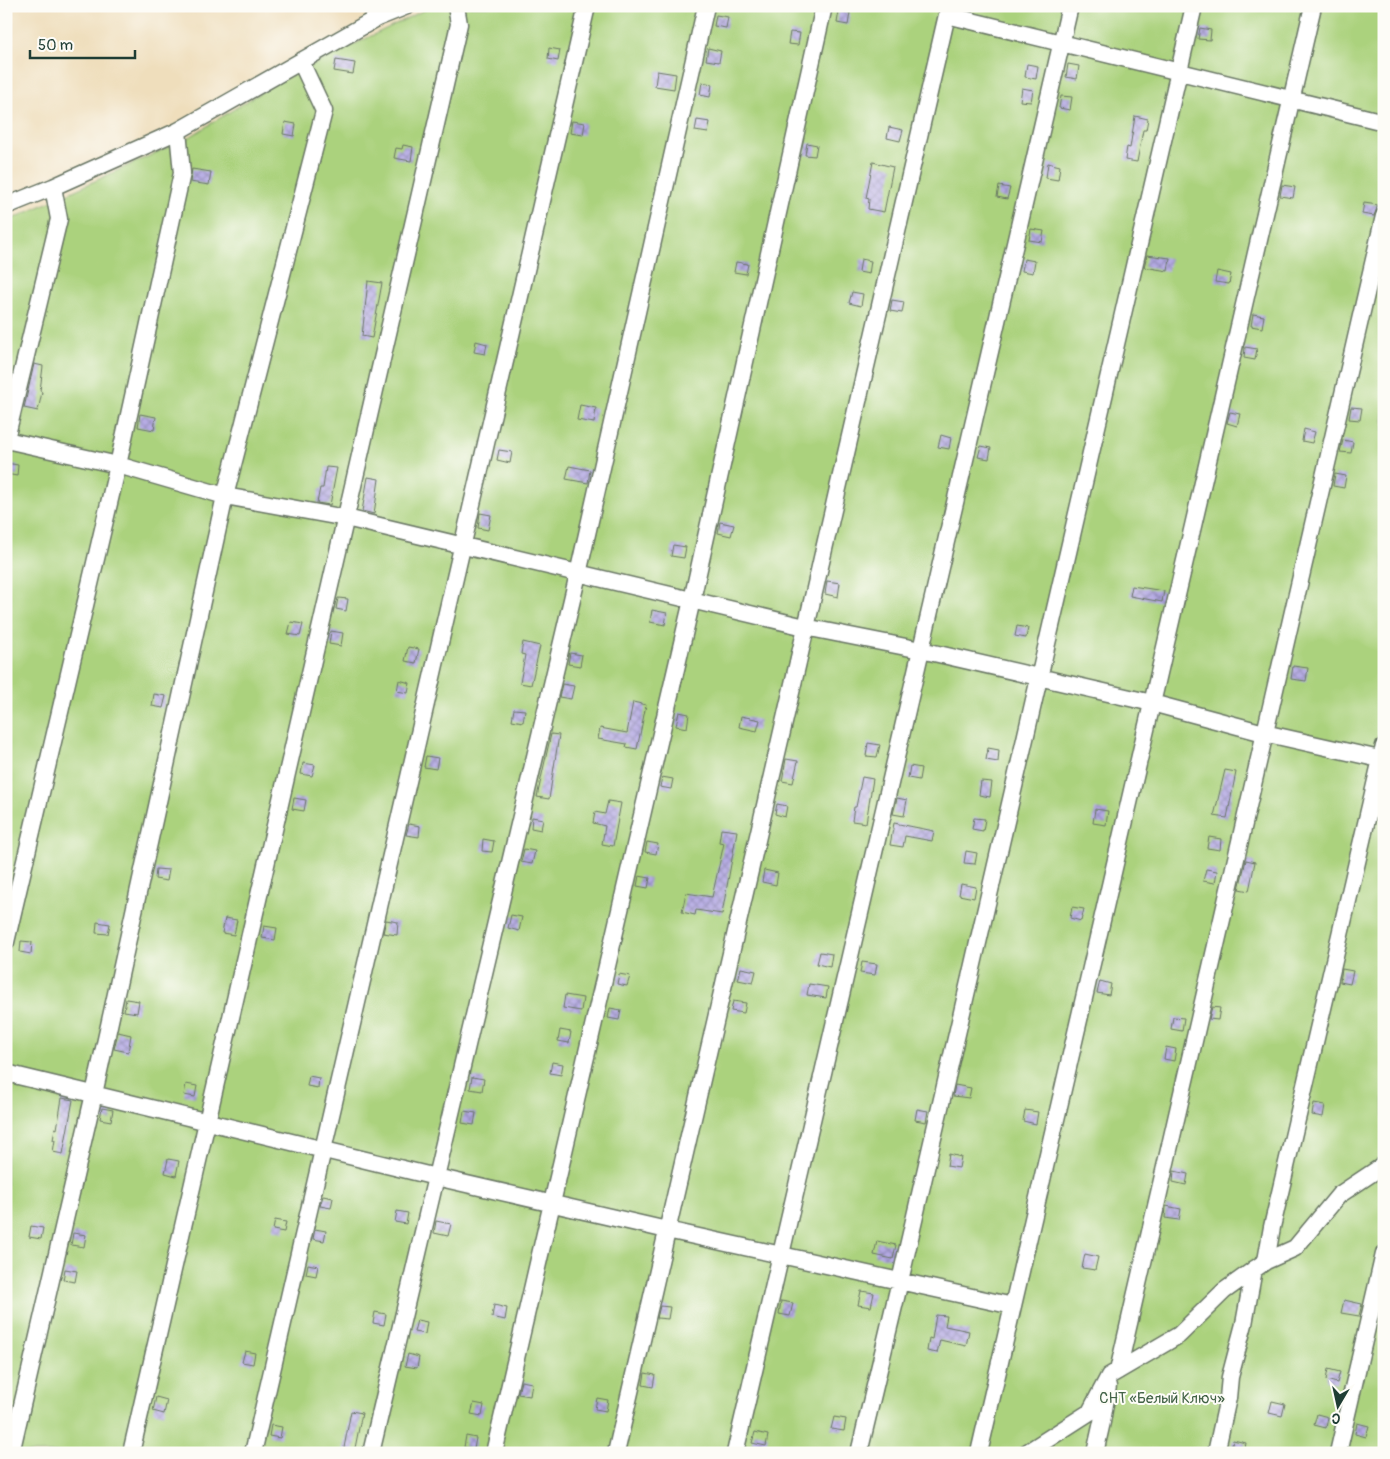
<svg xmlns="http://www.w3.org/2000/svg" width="1390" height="1459" font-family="Pangolin,sans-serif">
<defs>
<pattern id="building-cross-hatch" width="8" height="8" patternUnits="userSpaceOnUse" patternTransform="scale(1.25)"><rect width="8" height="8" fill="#b4a9e3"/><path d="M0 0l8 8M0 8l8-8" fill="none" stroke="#928bb9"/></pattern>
</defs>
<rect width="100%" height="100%" fill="#fdfcf7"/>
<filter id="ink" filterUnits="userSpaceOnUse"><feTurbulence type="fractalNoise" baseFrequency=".02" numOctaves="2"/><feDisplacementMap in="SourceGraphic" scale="10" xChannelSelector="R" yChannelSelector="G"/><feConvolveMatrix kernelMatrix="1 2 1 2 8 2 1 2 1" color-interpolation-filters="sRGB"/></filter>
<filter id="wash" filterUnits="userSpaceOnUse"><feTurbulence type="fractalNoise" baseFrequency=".0096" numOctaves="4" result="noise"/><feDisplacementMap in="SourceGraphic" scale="20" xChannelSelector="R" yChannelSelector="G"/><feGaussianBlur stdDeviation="1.12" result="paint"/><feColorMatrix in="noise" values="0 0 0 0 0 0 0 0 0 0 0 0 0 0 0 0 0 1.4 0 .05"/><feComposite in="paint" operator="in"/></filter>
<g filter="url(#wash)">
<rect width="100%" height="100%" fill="#efdebc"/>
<!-- garden -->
<path fill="#abd27d" stroke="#658858" d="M432,6H1384V1453H6V222L188,138L274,84Z"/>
<g id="blocks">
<!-- building -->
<path fill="url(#building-cross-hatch)" d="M839,11L850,13L848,25L837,23Z
M716,15L728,17L726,28L714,26Z
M1200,28L1211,30L1210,40L1198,39Z
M790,32L800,33L798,45L788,44Z
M549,48L560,50L558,61L548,59Z
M708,48L721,51L719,62L706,60Z
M336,60L355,63L353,74L334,71Z
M1027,64L1038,66L1036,79L1025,77Z
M1068,64L1079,66L1077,79L1066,77Z
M657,71L676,74L674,89L655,86Z
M702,82L712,84L710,97L700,95Z
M1022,88L1033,90L1031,102L1020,101Z
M1061,96L1072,97L1070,110L1059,108Z
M1135,116L1148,119L1146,130H1143L1137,162L1125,160L1127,147L1130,148Z
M697,120L710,122L708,133L695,131Z
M572,121L585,123L583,135L570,133Z
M285,122L296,124L294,136L283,134Z
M889,127L903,130L900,141L887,138Z
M807,143L817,145L815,156L805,155Z
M403,145L413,147L411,161L394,158L396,148L402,149Z
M873,162L893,167L884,212L868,209L869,199L866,198Z
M1048,163L1060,166L1058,180L1046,178Z
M192,169L211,172L209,185L190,182Z
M1282,185L1295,187L1293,198L1280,196Z
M999,186L1010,188L1007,199L997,197Z
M1364,203L1378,205L1374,216L1362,214Z
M1031,229L1044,231L1042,242L1029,240Z
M1147,255L1170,258L1168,271L1144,267Z
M861,259L871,261L869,274L859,272Z
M1024,259L1035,261L1033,273L1022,271Z
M736,262L748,264L746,274L734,272Z
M1217,271L1231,274L1229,284L1215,282Z
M368,281L382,283L372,338L362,336Z
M852,292L863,294L861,306L849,303Z
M892,300L904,302L902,313L890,311Z
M1253,314L1264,316L1262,328L1251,326Z
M476,341L487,344L485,354L474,352Z
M1245,347L1257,349L1255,360L1244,358Z
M34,364L43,366L40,391L42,392L38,411L24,408Z
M580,405L596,408L594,423L577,420Z
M1351,407L1362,408L1360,420L1349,419Z
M1230,412L1240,414L1237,426L1227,423Z
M140,414L156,417L154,430L138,427Z
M1304,429L1315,432L1312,443L1302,441Z
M941,435L951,438L949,449L938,447Z
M1343,440L1353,442L1351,453L1340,452Z
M981,446L991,448L989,459L978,457Z
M499,450L512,452L510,463L497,460Z
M6,463L18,465L17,476L6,474Z
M569,466L590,470L588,483L566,479Z
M326,467L337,468L330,505L317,503L320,488H323Z
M1335,474L1346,476L1344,488L1333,486Z
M368,477L379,479L374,514L362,511Z
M480,513L491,515L488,530L478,528Z
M720,522L734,525L731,536L718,533Z
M673,545L686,547L684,558L671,556Z
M827,581L840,583L838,597L825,594Z
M1132,586L1164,591L1162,602L1130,596Z
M338,598L348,599L346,611L336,609Z
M652,610L667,613L665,625L650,622Z
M291,622L303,624L300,636L288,634Z
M1017,626L1028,628L1026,638L1015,636Z
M331,631L343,633L341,646L329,644Z
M523,642L540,646L531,685L520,683L525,655L521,654Z
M408,647L419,649L416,663L405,661Z
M570,653L582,655L580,666L568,664Z
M1293,666L1308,668L1306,681L1291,679Z
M399,680L410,683L408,693L397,691Z
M562,684L574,686L571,699L559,697Z
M154,694L166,696L163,708L152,706Z
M633,702L646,705L637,749L626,747L627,744L598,739L600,728L627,733Z
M514,709L525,710L523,722L512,720Z
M679,712L689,714L687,728L676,726Z
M741,716L760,720L757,731L739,727Z
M551,734L559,735L549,799L537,797Z
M868,743L880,745L877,757L866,756Z
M988,748L999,750L998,762L986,760Z
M426,756L438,758L436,769L424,767Z
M786,759L798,761L793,783L782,781Z
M303,763L315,765L312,776L301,774Z
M910,766L921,768L919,780L908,778Z
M1225,770L1236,772L1227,818L1214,816Z
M662,777L673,779L671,789L660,787Z
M862,777L873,779L866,823L852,821L854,807H856Z
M981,781L992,782L990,797L979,795Z
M294,798L306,800L304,811L292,809Z
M897,798L907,800L904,816L893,814Z
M608,801L621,803L613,846L602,844L605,826L593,823L595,812L605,814Z
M777,804L787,806L785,817L775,814Z
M1095,809L1108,811L1106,825L1093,823Z
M532,817L543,819L541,830L531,828Z
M974,818L985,819L983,831L972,829Z
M894,823L934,831L932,841L905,836L903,847L890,845Z
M409,824L420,826L419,837L406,835Z
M721,829L737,831L722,914L696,910L695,915L682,912L686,893L712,897L724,843L719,842Z
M1209,837L1221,839L1220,850L1207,848Z
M483,839L494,841L492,852L482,851Z
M647,842L658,844L656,854L645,852Z
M524,849L535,851L532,864L521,862Z
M966,851L977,853L975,864L964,863Z
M1246,860L1255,862L1249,891L1239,889Z
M156,869L169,870L167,881L155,879Z
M1206,869L1217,871L1215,883L1203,881Z
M764,870L778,873L776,885L762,882Z
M639,876L650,878L648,888L637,886Z
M961,884L976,887L974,898L959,895Z
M1072,907L1084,909L1081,921L1070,918Z
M511,915L522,917L519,931L508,928Z
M225,918L237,920L234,935L222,933Z
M386,920L398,922L397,935L383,933Z
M97,922L110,924L108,934L96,933Z
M264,926L277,928L275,940L262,938Z
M21,941L32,942L31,954L20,952Z
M820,952L832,954L830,967L817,964Z
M862,962L877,964L875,975L860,973Z
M741,968L756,971L753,983L738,980Z
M1342,969L1353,971L1350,984L1340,982Z
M619,974L630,976L627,986L617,984Z
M1100,981L1111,984L1109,995L1097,993Z
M809,984L828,987L826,998L807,995Z
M565,995L583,998L581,1011L563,1008Z
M126,999L139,1001L137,1013L124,1011Z
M733,1001L746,1003L744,1013L731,1011Z
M1212,1007L1220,1008L1218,1020L1209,1019Z
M610,1008L621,1010L619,1020L608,1018Z
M1173,1017L1184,1018L1182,1031L1171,1029Z
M560,1030L571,1032L569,1043L558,1041Z
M118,1032L131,1035L128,1052L114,1049Z
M1166,1047L1176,1049L1174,1061L1164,1059Z
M552,1062L563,1064L561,1075L550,1073Z
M309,1076L319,1078L318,1088L307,1086Z
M472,1077L484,1079L482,1091L470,1089Z
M186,1084L197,1086L195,1097L184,1095Z
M955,1085L971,1088L969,1098L953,1096Z
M62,1098L73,1100L63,1154L53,1152L55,1140H53L55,1128L57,1129Z
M1314,1103L1325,1105L1323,1117L1312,1115Z
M102,1108L113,1110L111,1121L100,1119Z
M917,1109L928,1111L926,1122L915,1120Z
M1025,1110L1038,1112L1036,1124L1023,1121Z
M464,1111L476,1113L474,1125L462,1123Z
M949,1154L961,1157L959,1168L947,1166Z
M168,1159L179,1161L176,1176L165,1173Z
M1174,1171L1188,1174L1186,1185L1173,1182Z
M323,1196L333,1198L331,1208L320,1206Z
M1166,1206L1181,1209L1179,1220L1165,1218Z
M397,1211L408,1213L406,1224L395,1222Z
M275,1220L286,1222L284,1232L273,1230Z
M436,1221L451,1224L448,1236L434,1233Z
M31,1226L43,1228L41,1239L29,1237Z
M315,1229L326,1231L324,1241L313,1239Z
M73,1233L86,1235L84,1247L71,1245Z
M877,1241L896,1245L893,1259L874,1255Z
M1085,1254L1098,1257L1095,1270L1082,1268Z
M308,1264L318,1266L316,1276L306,1274Z
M65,1269L77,1271L75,1282L63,1280Z
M861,1291L874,1293L871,1307L858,1305Z
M1344,1300L1362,1304L1359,1316L1341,1313Z
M781,1301L793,1303L790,1316L779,1314Z
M494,1305L507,1308L505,1320L492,1317Z
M660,1306L670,1307L668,1319L657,1318Z
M375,1312L386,1314L384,1325L373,1323Z
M936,1315L947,1316L945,1326L969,1331L966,1346L940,1340L937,1353L927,1351L929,1338L932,1339Z
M417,1320L427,1322L425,1334L414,1332Z
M245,1351L255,1353L253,1364L242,1362Z
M408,1354L419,1357L417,1368L405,1366Z
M1328,1369L1340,1372L1337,1383L1326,1380Z
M645,1373L655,1375L653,1387L643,1385Z
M521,1381L532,1383L530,1396L518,1394Z
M156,1397L167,1400L164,1414L153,1411Z
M597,1398L608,1400L606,1411L595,1409Z
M1272,1401L1285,1404L1282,1416L1269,1413Z
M474,1403L484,1405L482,1416L471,1414Z
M351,1411L362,1413L354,1453H343Z
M1317,1414L1328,1417L1326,1428L1314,1425Z
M834,1417L846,1419L844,1431L831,1429Z
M1357,1423L1369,1426L1366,1437L1355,1434Z
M271,1425L282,1427L280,1438L269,1436Z
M755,1432L768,1435L766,1446L752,1443Z
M466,1436L476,1438L474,1449L464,1447Z
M1233,1440L1246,1443L1244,1453H1230Z"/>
</g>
</g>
<g filter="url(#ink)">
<use href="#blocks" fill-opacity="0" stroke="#687564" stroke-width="1"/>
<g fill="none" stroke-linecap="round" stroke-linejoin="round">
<defs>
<path id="minor" d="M947,15L1384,122
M6,206L53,187L178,131L377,18L407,6
M6,439L59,219L53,187
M6,440L118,465L225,496L346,518L805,627L921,650L1152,703L1264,733L1384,760
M6,942L118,465L182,173L178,131
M6,1073L436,1177L667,1230L1013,1306
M1266,1261L1272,1227L1384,746
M1118,1371L1384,216
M11,1453L94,1094L225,496L324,111L301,62
M131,1453L459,24L456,6
M253,1453L587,6
M371,1453L578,574L706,6
M494,1453L692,600L824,6
M616,1453L949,6
M735,1453L1070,6
M859,1453L900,1281L1194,6
M979,1453L1313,6
M1026,1453L1090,1412L1109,1376L1179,1335L1224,1291L1266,1261L1295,1248L1339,1195L1384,1165
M1095,1453L1102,1422L1108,1386
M1216,1453L1228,1398L1230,1377L1244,1324L1254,1269
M1338,1453L1384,1254"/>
</defs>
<!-- minor casing -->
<use href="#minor" stroke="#687564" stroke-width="19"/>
<!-- minor -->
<use href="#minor" stroke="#fff" stroke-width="16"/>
</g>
</g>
<g text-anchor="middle" stroke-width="4" stroke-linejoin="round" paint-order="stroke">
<!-- park labels -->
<g font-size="15" fill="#426246" stroke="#fdfcf7">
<text x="1162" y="1403">СНТ «Белый Ключ»</text>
</g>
</g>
<!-- margin -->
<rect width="1390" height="1459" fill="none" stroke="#fdfcf7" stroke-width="25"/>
<!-- north arrow -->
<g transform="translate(1338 1406) rotate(189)" stroke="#fdfcf7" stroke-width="4" paint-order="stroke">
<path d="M0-4L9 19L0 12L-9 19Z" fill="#1f3d34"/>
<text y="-8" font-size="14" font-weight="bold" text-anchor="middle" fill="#1f3d34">С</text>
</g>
<!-- scale -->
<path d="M30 50v8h105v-8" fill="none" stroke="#1f3d34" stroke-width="2.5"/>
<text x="38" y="50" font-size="15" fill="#1f3d34" stroke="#fdfcf7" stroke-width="4" paint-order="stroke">50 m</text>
</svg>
